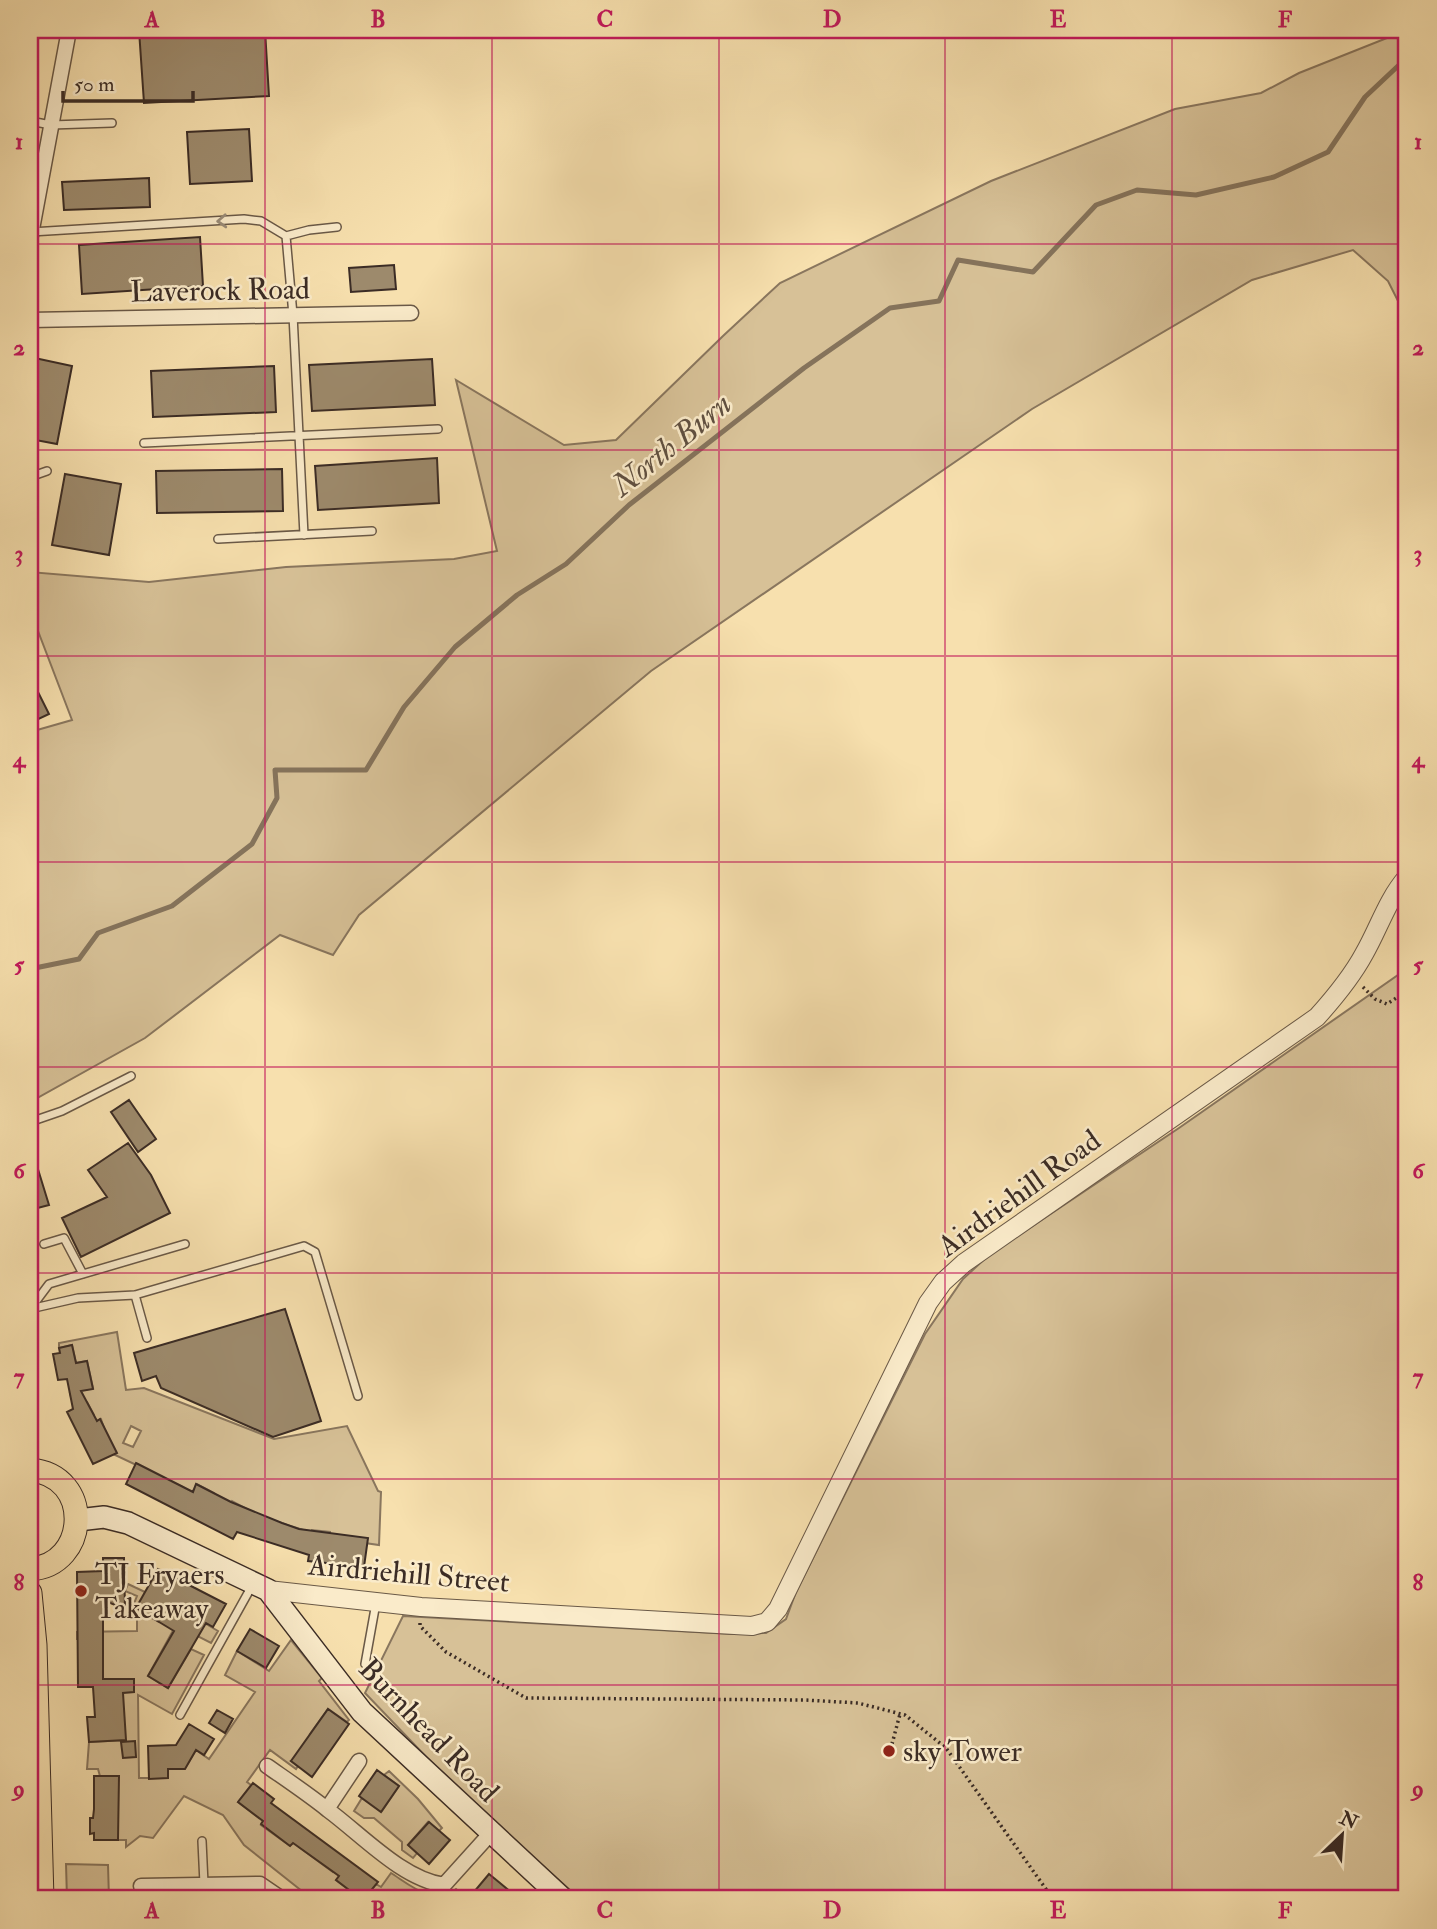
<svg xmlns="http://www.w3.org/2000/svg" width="1437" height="1929" font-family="'IM FELL Double Pica',serif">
<rect width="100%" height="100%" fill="#f7e0ae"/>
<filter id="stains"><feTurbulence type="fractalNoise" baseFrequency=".00286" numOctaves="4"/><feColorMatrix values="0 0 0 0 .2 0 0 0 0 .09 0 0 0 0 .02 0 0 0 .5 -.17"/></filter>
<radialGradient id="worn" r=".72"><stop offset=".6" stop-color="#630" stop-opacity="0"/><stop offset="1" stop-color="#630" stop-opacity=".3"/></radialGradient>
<!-- green -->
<path fill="#d7c197" stroke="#89765e" stroke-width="2" fill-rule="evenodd" d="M1407,30V259L1402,272L1398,301L1388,281L1353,250L1252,280L1032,409L651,671L359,915L333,955L280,935L145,1038L30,1102V732L72,720L30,610V572L149,582L286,567L454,559L497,551L456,380L564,445L616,440L723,336L780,283L991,181L1175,109L1261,93L1299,73Z
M1407,918V1899H580L458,1790L365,1693L403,1616L732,1634L766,1633L786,1619L796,1592L925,1334L963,1279L989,1255L1179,1128L1405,970L1400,928Z
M117,1332L126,1390L144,1388L274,1439L347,1426L378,1491L381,1492L379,1545L330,1538V1532L312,1530L311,1536L303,1530L260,1516L232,1501L228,1508L214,1493L197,1484L191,1494L183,1487L113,1454L101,1419L88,1425L94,1415L87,1402L71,1397L70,1393L93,1388L87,1361L76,1363L72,1345L59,1348V1343ZM131,1426L141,1431L133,1447L123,1443Z
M128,1584L145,1592L150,1609L147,1615L159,1622L177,1607L218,1631L211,1643L176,1625L148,1676L168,1688L191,1649L204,1655L172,1714L138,1695L139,1778H168V1769L185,1768L196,1750L209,1759L255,1692L225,1675L237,1651L269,1671L291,1640L322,1678L319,1681L349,1720L347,1722L328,1709L310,1734L327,1746L291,1761L298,1766L296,1769L270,1750L247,1782L251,1785L238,1802L259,1818L269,1806L273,1808L261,1825L290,1846L302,1831L299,1847L333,1872L348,1865L336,1880L361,1899H312L244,1845L223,1815L184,1796L153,1838L140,1836L126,1847V1840H118L98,1769H87L89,1742L125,1740L103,1695L102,1639H77V1632L137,1631V1615L131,1611L137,1596L125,1591Z
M389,1771L418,1799L442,1828L439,1831L428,1822L408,1845L417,1853L413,1858L402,1850V1842L374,1818H364L354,1811L362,1798L382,1811L399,1786L384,1775Z
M66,1864L108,1865L109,1899H67Z
M391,1873C410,1885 434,1907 456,1889L468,1899H364L376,1884L381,1887Z"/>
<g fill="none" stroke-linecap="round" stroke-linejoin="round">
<!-- stream -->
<path stroke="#85735b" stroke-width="5" d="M30,969L79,959L98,933L172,906L252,844L277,798L275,770H366L404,707L455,647L517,595L566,564L629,505L804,368L890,308L939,301L958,260L1033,272L1096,205L1137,190L1196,195L1274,177L1328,152L1365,97L1398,66L1407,64"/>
</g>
<!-- building -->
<path fill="#9d8a6c" stroke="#3b2c25" stroke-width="2" d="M139,30H265L269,96L144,103Z
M249,129L252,181L190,184L187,132Z
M149,178L150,207L64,210L62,182Z
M200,237L203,286L82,294L79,245Z
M394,265L396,289L351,292L349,268Z
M30,357L72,366L57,444L30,439Z
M432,359L435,405L312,411L309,365Z
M274,366L276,412L153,417L151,371Z
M437,458L439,503L318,510L315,466Z
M282,469L283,511L157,513L156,471Z
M65,474L121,484L109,555L52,545Z
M30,676L49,714L30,723Z
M129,1100L156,1139L138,1152L111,1112Z
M128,1143L151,1175L170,1213L81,1257L62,1218L107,1197L88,1170Z
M33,1153L49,1205L30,1210V1154Z
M285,1309L321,1421L273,1437L161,1388L156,1376L142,1381L134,1353Z
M72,1345L76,1363L87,1361L93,1389L81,1391L97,1421L100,1419L117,1453L93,1464L67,1412L73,1409L67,1379L58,1380L53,1354L60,1353L59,1348Z
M136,1463L193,1492L196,1484L231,1502L282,1523L299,1529L368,1538L364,1567L308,1561L309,1555L237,1532L233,1539L126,1484Z
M103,1558H124L125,1609L103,1600V1679H134V1692L123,1693L126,1740L89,1742L87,1717H95L93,1687H78L77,1572L103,1571Z
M158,1569L226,1604L213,1627L206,1623L168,1688L148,1676L174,1631L136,1608Z
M250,1629L279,1646L266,1668L237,1651Z
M328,1709L349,1724L312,1777L291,1761Z
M217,1710L233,1719L225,1733L209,1723Z
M189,1724L214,1739L204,1755L196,1750L185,1769H168V1778L149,1779L148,1746L176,1745Z
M135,1741L136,1757L123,1758L121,1742Z
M377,1770L399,1786L381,1812L359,1796Z
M94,1776H119L118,1840H94V1833L90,1834V1818H93L94,1809Z
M253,1783L274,1799L271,1803L378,1882L364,1899H361L336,1880L339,1876L293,1843L290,1846L261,1824L263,1821L238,1802Z
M429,1822L450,1840L429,1864L408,1845Z
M489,1874L500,1883L519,1899H468Z"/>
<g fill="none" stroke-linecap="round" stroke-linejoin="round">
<defs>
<path id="service" d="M30,121L51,125L112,123
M31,232L244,219L261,221L286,236L293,315L304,535
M286,236L309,230L337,227
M144,443L438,429
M30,477L47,471
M218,539L372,531
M30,1122L62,1111L131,1076
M44,1244L64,1238L83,1274
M135,1295L147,1338
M31,1308L49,1284L185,1244
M30,1309L78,1298L135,1295L304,1246L315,1252L358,1396
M365,1664L376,1603
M180,1715L253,1584
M202,1841L204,1884"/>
<path id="minor" d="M30,240L69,30
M30,320L411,313
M267,1766C287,1780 308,1794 328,1810C362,1835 402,1879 444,1885L490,1834
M327,1809L359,1761
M141,1886L260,1884L282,1899"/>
<path id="tertiary" d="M268,1590L421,1607L752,1626L767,1622L778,1609L928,1303L943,1282L964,1263L1317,1017C1335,997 1351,978 1364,954C1379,928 1387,900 1407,877"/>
<path id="secondary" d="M78,1520L104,1517L128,1523L268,1590L362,1712L563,1899"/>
<path id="primary" d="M30,1470C94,1475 89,1566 30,1569
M30,1593L35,1645L42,1899"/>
</defs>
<!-- service casing -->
<use href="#service" stroke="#6a5947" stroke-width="10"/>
<!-- minor casing -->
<use href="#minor" stroke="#6a5947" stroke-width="17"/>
<!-- tertiary casing -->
<use href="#tertiary" stroke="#6a5947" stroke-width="20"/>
<!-- secondary casing -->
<use href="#secondary" stroke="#3b2c25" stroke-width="24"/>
<!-- primary casing -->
<use href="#primary" stroke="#3b2c25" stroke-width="25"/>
<!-- path -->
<path stroke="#3b2c25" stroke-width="3.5" stroke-dasharray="2 3.5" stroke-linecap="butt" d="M1363,987L1375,999L1387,1004L1407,991
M420,1623V1626L446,1652L526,1698L805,1700L858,1703L905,1715L946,1748L1053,1899
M892,1744L900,1714"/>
<!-- service -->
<use href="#service" stroke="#faebca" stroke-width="7"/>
<!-- minor -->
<use href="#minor" stroke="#faebca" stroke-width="14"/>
<!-- tertiary -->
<use href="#tertiary" stroke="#faebca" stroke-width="18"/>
<!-- secondary -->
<use href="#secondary" stroke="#faebca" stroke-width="21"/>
<!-- primary -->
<use href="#primary" stroke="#f7e0ae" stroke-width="23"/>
</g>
<!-- one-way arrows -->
<defs><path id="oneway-chevron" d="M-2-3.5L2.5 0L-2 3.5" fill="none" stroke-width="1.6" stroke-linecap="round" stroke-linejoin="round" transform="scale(1.75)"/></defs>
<use stroke="#9a8c78" href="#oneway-chevron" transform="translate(222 221) rotate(177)"/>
<!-- grid -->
<path fill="none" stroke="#c2185b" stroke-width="2" stroke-opacity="0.55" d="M265,30V1899M492,30V1899M719,30V1899M945,30V1899M1172,30V1899M30,244H1407M30,450H1407M30,656H1407M30,862H1407M30,1067H1407M30,1273H1407M30,1479H1407M30,1685H1407"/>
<!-- markers -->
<g fill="#8f2418" stroke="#faebca" stroke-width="2.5">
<circle cx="81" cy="1591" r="7"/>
<circle cx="889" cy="1751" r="7"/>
</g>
<g text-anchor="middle" stroke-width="5" stroke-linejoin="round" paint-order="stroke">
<!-- street labels -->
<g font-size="30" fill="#3b2c25" stroke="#faebca">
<text transform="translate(220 290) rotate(-1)" y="10">Laverock Road</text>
<text transform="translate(1019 1193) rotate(-36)" y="10">Airdriehill Road</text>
<text transform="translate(409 1573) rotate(5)" y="10">Airdriehill Street</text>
<text transform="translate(429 1730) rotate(46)" y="10">Burnhead Road</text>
</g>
<!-- poi labels -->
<g font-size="30" fill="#3b2c25" stroke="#faebca" text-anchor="start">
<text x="95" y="1584">TJ Fryaers<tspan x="95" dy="34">Takeaway</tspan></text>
<text x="903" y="1761">sky Tower</text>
</g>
<!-- water labels -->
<g font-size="32" font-style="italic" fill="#605040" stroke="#faebca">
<text transform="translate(671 444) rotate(-39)" y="11">North Burn</text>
</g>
</g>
<!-- margin -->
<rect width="1437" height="1929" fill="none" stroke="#f7e0ae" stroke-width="77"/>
<!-- north arrow -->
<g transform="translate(1342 1835) rotate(25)" stroke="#faebca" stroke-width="5" paint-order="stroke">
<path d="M0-5L12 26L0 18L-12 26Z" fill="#3b2c25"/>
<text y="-10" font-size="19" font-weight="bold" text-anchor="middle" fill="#3b2c25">N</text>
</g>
<!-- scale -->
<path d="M63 91v10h130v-10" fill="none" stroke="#3b2c25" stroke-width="3.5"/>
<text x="74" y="91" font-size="21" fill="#3b2c25" stroke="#faebca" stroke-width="5" paint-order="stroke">50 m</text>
<rect x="38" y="38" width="1360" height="1852" fill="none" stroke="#c2185b" stroke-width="2.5"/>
<g font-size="23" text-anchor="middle" font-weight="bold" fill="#c2185b">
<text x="152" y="27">A</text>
<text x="378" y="27">B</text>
<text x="605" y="27">C</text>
<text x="832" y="27">D</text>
<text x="1058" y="27">E</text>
<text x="1285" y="27">F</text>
<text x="19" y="149">1</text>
<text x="1418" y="149">1</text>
<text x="19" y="355">2</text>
<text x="1418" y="355">2</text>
<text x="19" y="561">3</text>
<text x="1418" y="561">3</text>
<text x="19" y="767">4</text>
<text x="1418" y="767">4</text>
<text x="19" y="972">5</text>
<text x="1418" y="972">5</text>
<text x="19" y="1178">6</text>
<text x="1418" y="1178">6</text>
<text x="19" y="1384">7</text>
<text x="1418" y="1384">7</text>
<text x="19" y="1590">8</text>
<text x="1418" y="1590">8</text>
<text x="19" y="1796">9</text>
<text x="1418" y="1796">9</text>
<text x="152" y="1918">A</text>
<text x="378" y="1918">B</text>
<text x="605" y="1918">C</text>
<text x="832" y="1918">D</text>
<text x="1058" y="1918">E</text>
<text x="1285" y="1918">F</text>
</g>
<rect width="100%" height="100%" filter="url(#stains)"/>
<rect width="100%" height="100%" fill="url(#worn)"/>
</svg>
